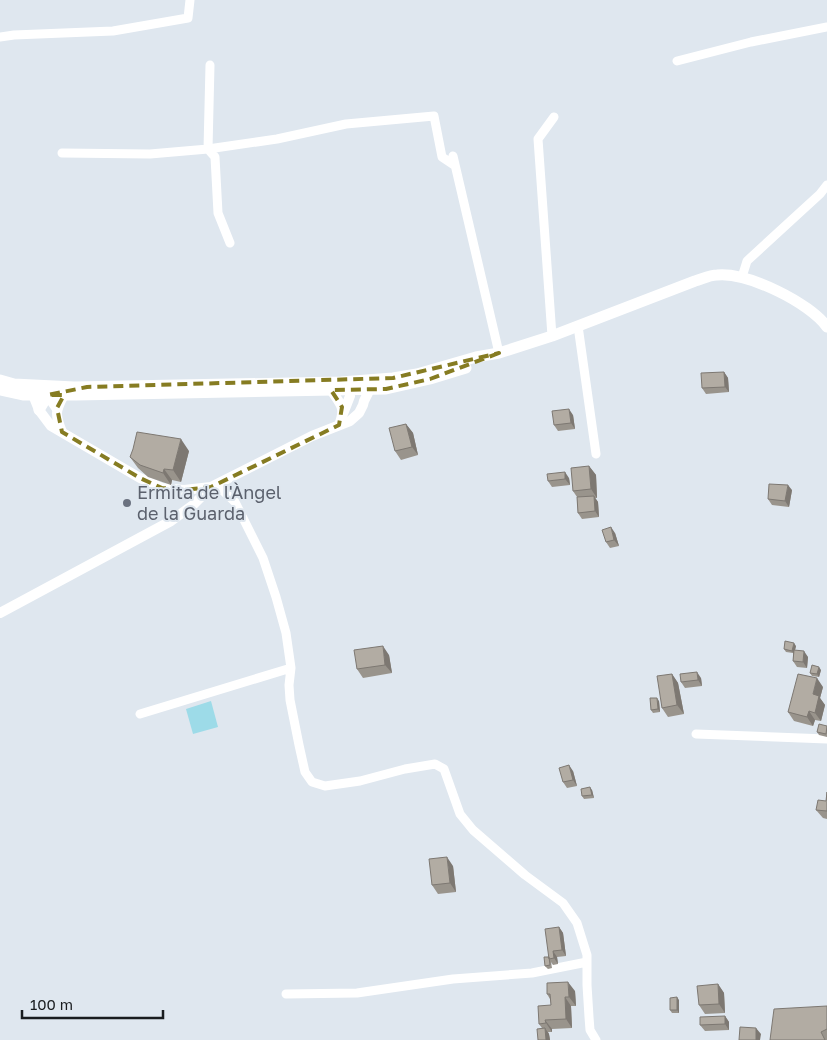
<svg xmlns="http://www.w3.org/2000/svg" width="827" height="1040" font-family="'Golos Text',sans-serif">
<rect width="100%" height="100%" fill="#dfe7ef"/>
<!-- water -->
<path fill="#9ddbe8" d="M211,701L218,727L193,734L186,709Z"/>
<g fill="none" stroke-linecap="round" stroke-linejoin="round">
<!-- minor -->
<path stroke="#fff" stroke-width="9" d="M0,37L14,35L113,31L188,18L190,0
M677,61L751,42L827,27
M210,65L208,149L277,139L346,124L434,116L442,157L454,165
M62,153L150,154L208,149L215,157L218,213L230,243
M453,156L499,353
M742,277L747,261L820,194L827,185
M578,326L596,454
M552,336L538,139L554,117
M211,487L223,491L235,502L263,558L276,597L286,633L291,668L289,685L290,700L299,745L305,772L312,782L325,786L360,781L405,769L435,764L444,769L460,814L473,830L525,875L563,903L577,923L587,955V985L589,1017L590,1030L596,1040
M140,714L291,668
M696,734L827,739
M286,994L357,993L453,979L532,973L587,962"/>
<!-- tertiary -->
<path stroke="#fff" stroke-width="10" d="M331,390C341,405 346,407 339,425
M33,395L39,410L51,426L140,478L162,488L184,490L211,487
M343,414L350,396
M62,432C55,415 55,411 64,395
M0,613L171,521L193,505L211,487L312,436L350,421L359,413L363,405L364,401L370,389"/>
<!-- secondary -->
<path stroke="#fff" stroke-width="11" d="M0,380L14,384L74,387L341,382L393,378L417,374L476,357L499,353L552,336L695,281C702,279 710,275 717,275C748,272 810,303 827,327
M0,390L24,395H76L386,389L430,379L466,368
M43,394L48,395L57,408
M39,410L48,395L53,392"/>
</g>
<!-- wall -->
<path fill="#99948c" d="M724,372L728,378L729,392L706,394L702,388Z
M573,415L575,429L558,431L554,425Z
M406,424L413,433L418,455L401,460L395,451Z
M189,451L181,482L172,480L171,485L148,477L138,468L130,457Z
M589,466L596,475L597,498H595L598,502L599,517L582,519L578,513L577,497L573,491Z
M569,478L570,485L552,487L548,481Z
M792,490L789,507L772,505L768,499Z
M615,533L619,546L610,548L606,542Z
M796,646L795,650L808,657L807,668L797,667L793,661V653L786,652L784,649Z
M389,655L392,673L363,678L357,669Z
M821,670L819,677L812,676L810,673Z
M672,674L678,683L684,714L668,717L662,708Z
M701,678L702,686L685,688L681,682Z
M823,687L820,698L825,705L821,721L815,720L813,726L794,721L788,712Z
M659,701L660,712L653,713L651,710Z
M827,726V737L819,735L817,732Z
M573,771L577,786L567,788L563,782Z
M592,790L594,798L584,799L582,796Z
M827,792V819L823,818L816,810L826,801Z
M453,866L456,892L438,894L432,885Z
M559,927L563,933L566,956L557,957L558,964L553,965L551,962L552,968L548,969L545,966Z
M718,984L724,993L725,1013L705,1014L699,1005Z
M575,991L576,1006H571L572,1028L552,1029V1032H548L549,1034L550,1040H538L542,1028L539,1024L551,1005L550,999L547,994Z
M679,1000V1013H672L670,1010Z
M827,1006V1040H770Z
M725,1016L729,1022V1030L705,1031L700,1025Z"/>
<!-- shaded-wall -->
<path fill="#7d7872" d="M724,372L728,378L729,392L725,387Z
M569,409L573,415L575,429L571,423Z
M406,424L413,433L418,455L412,447Z
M181,439L189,451L181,482L173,470Z
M589,466L596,475L597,498L591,489Z
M164,469L172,480L171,485L163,473Z
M565,472L569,478L570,485L565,479Z
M788,485L792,490L789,507L785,501Z
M594,496L598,502L599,517L595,511Z
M611,527L615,533L619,546L614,540Z
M794,643L796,646L794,654L792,651Z
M383,646L389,655L392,673L385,665Z
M804,651L808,657L807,668L803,662Z
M819,667L821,670L819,677L817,674Z
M697,672L701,678L702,686L698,680Z
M672,674L678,683L684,714L677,705Z
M817,678L823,687L820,698L825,705L821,721L815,713L813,694Z
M657,698L659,701L660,712L658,709Z
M809,711L815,720L813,726L807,717Z
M569,765L573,771L577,786L573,780Z
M590,787L592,790L594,798L592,795Z
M447,857L453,866L456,892L450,883Z
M559,927L563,933L566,956L562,950Z
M553,951L557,957L558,964L554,958Z
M568,982L575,991L576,1006L569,997Z
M718,984L724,993L725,1013L719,1004Z
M565,997L571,1006L572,1028L566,1019Z
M677,997L679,1000V1013L677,1010Z
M725,1016L729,1022V1030L725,1024Z
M545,1020L552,1029V1032L546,1023Z
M545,1028L549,1034L550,1040H546Z
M756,1028L761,1034L760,1040H756Z"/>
<!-- building -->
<path fill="#b2aca3" stroke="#7d7872" d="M724,372L725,387L702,388L701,373Z
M569,409L571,423L554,425L552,411Z
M406,424L412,447L395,451L389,428Z
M137,432L181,439L173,470L164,469L163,473L140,465L130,457L133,449Z
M589,466L591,489L573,491L571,468Z
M565,472V479L548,481L547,474Z
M769,484L788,485L785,501L768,499Z
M594,496L595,511L578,513L577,497Z
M611,527L614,540L606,542L602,530Z
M785,641L794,643L792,651L784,649Z
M383,646L385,665L357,669L354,650Z
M794,650L804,651L803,662L793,661Z
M812,665L819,667L817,674L810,673Z
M697,672L698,680L681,682L680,674Z
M672,674L677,705L662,708L657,676Z
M798,674L817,678L813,694L819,696L815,713L809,711L807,717L788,712Z
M650,698H657L658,709L651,710Z
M819,724L827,726L826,734L817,732Z
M569,765L573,780L563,782L559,768Z
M590,787L592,795L582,796L581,789Z
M827,792V811L816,810L818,800L826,801Z
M447,857L450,883L432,885L429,859Z
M559,927L562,950L553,951L554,958L549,959L545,929Z
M544,957H549L550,965L545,966Z
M568,982L569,997H565L566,1019L545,1020L546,1023L539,1024L538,1006L551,1005L550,994H547V983Z
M718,984L719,1004L699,1005L697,986Z
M677,997V1010H670V998Z
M827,1006V1029L821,1032L825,1040H770L774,1009Z
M725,1016V1024L700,1025V1017Z
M740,1027L756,1028V1040H739Z
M545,1028L546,1040H538L537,1029Z"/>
<!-- marked area -->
<path fill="none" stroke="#867c22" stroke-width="4" stroke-dasharray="10 6" stroke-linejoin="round" d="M499,353L430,379L386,389L331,390L342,407L339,425L211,487L184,490L162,488L140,478L62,432L57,408L64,395H48L87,387L393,378Z"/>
<!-- markers -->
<circle fill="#6b7280" stroke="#dfe7ef" stroke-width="2" cx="127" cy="503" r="5"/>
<g text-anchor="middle" stroke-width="4" stroke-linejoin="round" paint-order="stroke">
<!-- worship labels -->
<g font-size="18" fill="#5b616d" stroke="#dfe7ef" text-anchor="start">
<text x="137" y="499">Ermita de l'Àngel<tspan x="137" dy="21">de la Guarda</tspan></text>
</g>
</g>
<!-- scale -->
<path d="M22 1010v8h141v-8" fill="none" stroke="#191c1f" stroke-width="2.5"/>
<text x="30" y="1010" font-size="15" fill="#191c1f" stroke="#dfe7ef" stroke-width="4" paint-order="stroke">100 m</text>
</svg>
